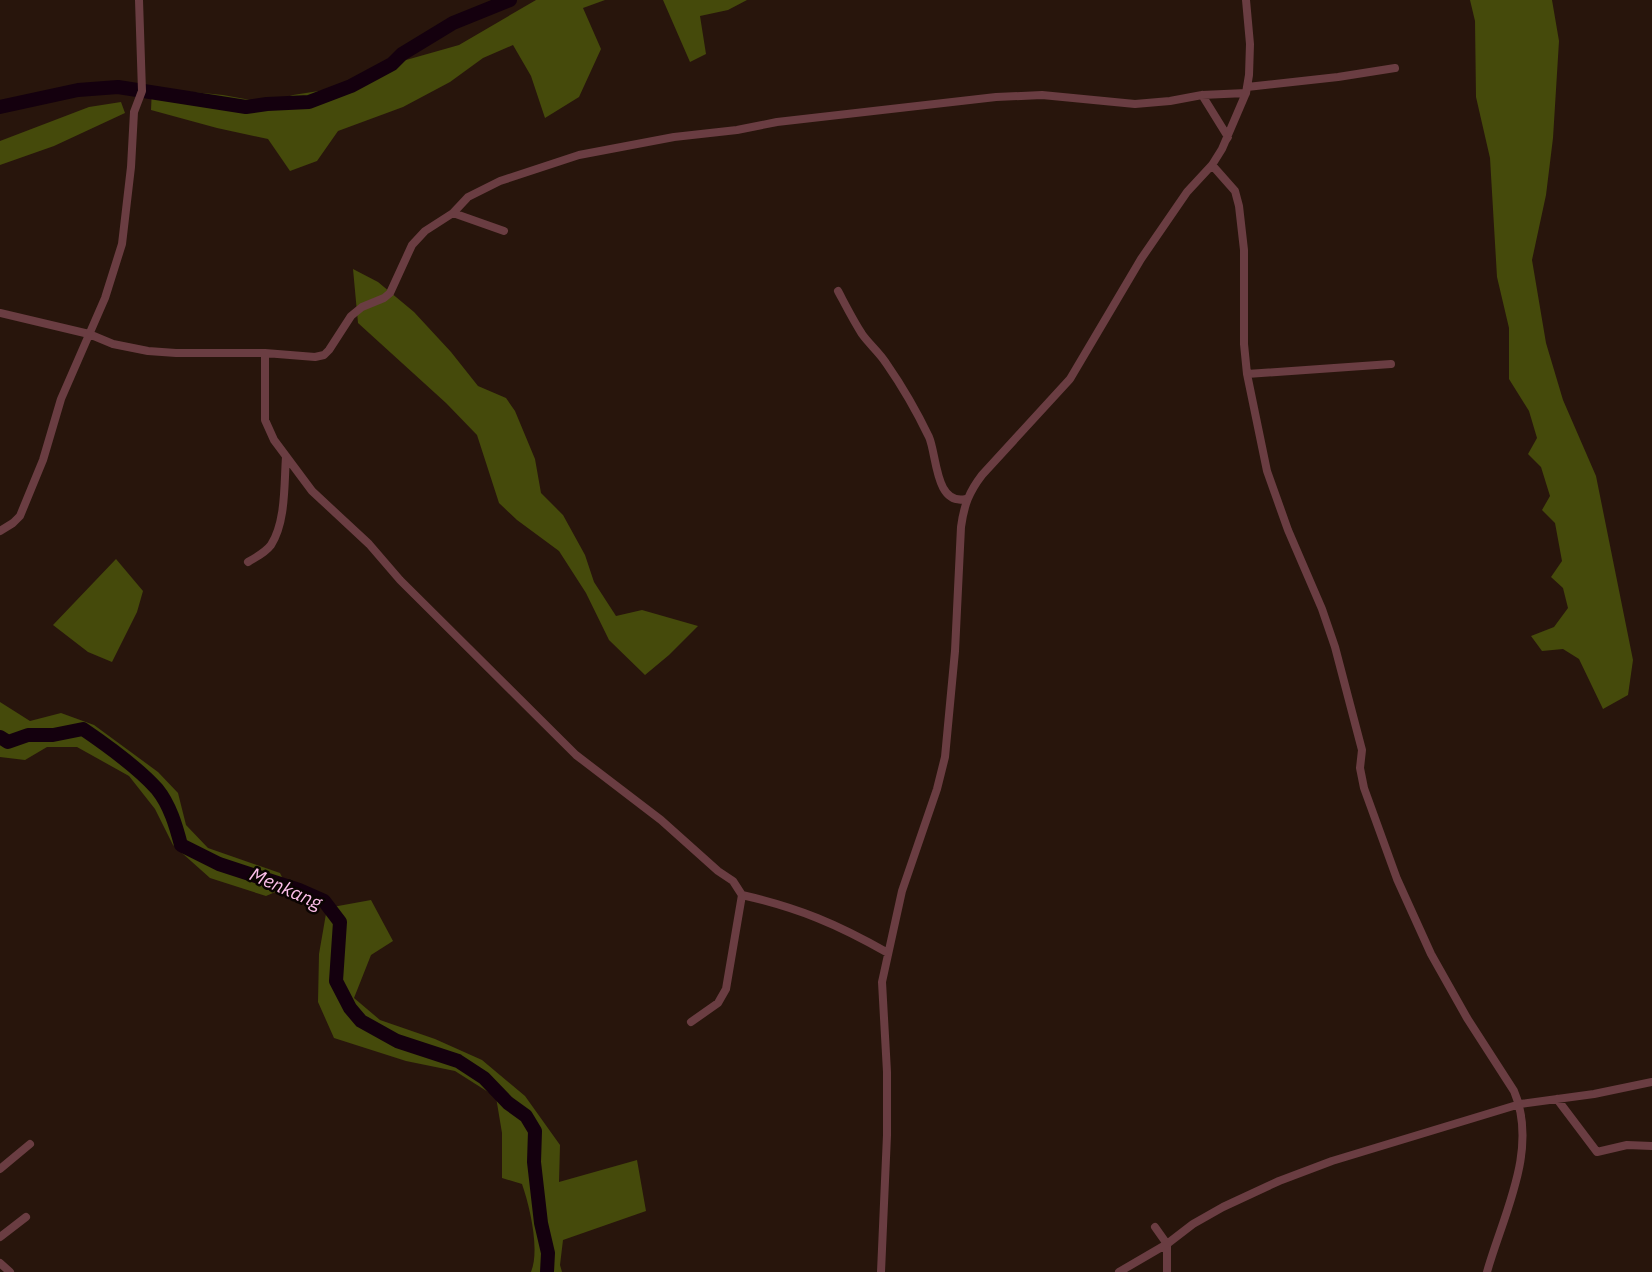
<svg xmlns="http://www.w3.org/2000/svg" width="1652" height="1272" font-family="'IBM Plex Sans',sans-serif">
<rect width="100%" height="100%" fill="#28150c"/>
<!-- forest -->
<path fill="#454a0b" d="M536,0H605L583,8L601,49L579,97L545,118L531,76L513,45L483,58L450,82L403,107L338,131L317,161L290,171L268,139L217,128L151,110L152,88L223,95L267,103L293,95L351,86L392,64L459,45Z
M663,0H747L728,10L700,16L706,54L690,62Z
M1470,0H1552L1559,41L1553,138L1546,195L1532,260L1546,343L1563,400L1596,476L1633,660L1628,695L1603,709L1579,659L1563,649L1542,651L1531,636L1554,627L1568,608L1563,588L1551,577L1562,561L1555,523L1542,510L1550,496L1541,467L1528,454L1537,438L1529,411L1509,379V328L1497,277L1490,158L1476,97L1475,21Z
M121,102L125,113L54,146L0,165V141L89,107Z
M353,269L378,282L414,312L451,352L478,386L506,398L515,411L535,459L541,493L563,515L585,555L594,582L616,616L642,610L698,626L669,655L645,675L609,640L586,593L559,551L517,520L499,503L477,435L446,403L358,323Z
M116,559L143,591L137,612L112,662L88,652L53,625Z
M0,702L30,721L61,713L94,725L158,772L178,793L186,825L208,848L280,873L287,887L266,896L210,878L173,845L155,809L129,776L77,747H47L25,760L0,757Z
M371,900L393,941L371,955L354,998L380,1020L435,1039L482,1060L525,1096L560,1145L559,1182L637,1160L646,1211L563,1240L560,1265L562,1272H531C540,1250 530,1207 522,1184L502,1178V1133L496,1097L455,1071L406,1061L334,1038L318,1002L319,954L327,908Z"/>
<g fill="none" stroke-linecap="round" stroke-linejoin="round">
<!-- river -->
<path stroke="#14000e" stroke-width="14" d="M0,107L78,90L118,87L246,107L267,104L309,102L351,86L392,64L402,54L453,23L510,0
M0,737L8,742L28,735H53L83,729C105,744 140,770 157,789C170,805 176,826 181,845L219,864L299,890L324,901L340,922L336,981L350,1008L361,1021L397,1041L458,1061L484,1078L508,1103L526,1116L535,1131L534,1162L541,1223L548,1253L547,1272"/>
<!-- minor -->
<path stroke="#6a3d42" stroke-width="8" d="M1247,87L1338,77L1395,68
M1202,95L1228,137L1226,140
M1212,165L1235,191L1239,206L1244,250V344L1247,374L1267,471L1288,530L1322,609L1335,647L1362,750L1360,768L1364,788L1397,879L1431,954L1467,1018L1514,1091C1539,1150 1503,1215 1487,1272
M453,213L504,231
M838,291C846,306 853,320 862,334C869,344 879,352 886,363C902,386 917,412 929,437C937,455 935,506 966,499
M0,313L89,334L113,344L148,351L176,353H265L315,357L324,355L329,350L351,316L362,307L384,298L390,293L412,245L425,231L453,213L468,197L500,181L579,155L674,137L737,130L777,122L996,97L1042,95L1135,104L1170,101L1202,95L1246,93
M265,353V420L274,440L312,491L369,544L400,580L576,755L661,820L718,871L733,881L742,895C799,908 837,924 888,953
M1247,374L1391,364
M0,531L13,523L20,516L43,460L61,399L105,298L122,244L131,167L134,112L142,91L139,0
M248,562C256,557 265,553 271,545C286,522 284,484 286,457
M691,1022L718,1003L726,989L742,895
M1557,1099L1597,1152L1627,1145L1652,1146
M0,1169L30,1144
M1155,1227L1167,1244V1272
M0,1237L26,1217
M0,1263L10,1272
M881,1272L887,1135V1072L882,982L902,891L937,789L945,757L955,651L961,527C964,505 969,492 982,475L1070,379L1141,259L1187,192L1212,165L1222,149L1246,93L1249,75L1250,44L1246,0
M1119,1272L1167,1244L1193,1224L1223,1207L1279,1181L1332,1161L1520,1104L1594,1094L1652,1082"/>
</g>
<g text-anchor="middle" stroke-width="5" stroke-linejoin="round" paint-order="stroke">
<!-- water labels -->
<g font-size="19" font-style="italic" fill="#fcbee9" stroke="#0b0402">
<text transform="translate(286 888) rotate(24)" y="7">Menkang</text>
</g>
</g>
</svg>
